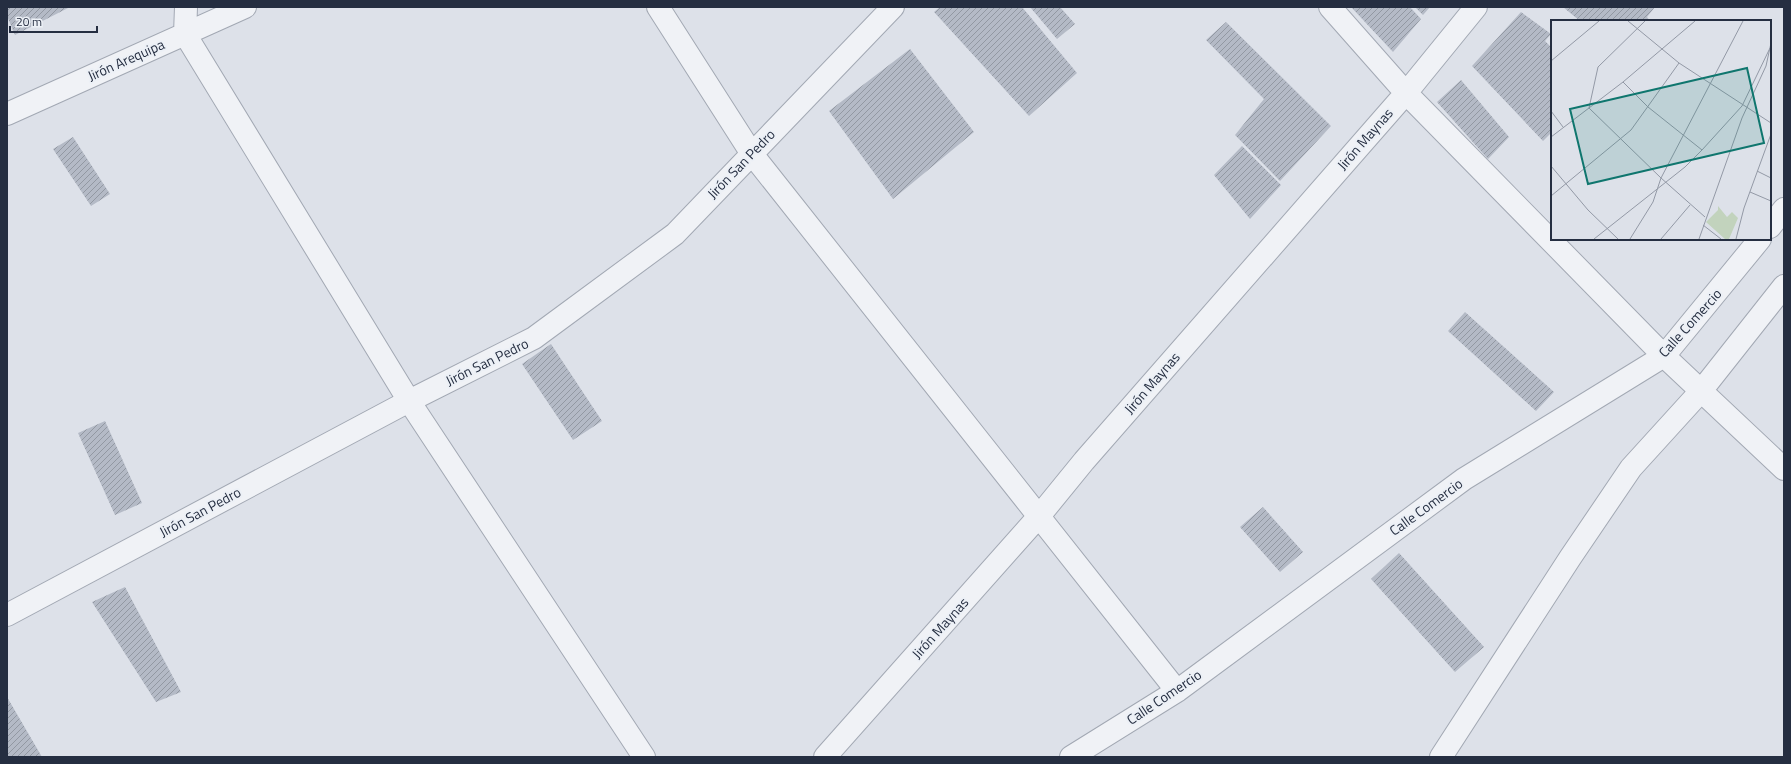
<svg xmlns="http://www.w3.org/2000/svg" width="1791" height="764" font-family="'Titillium Web',sans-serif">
<defs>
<pattern id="building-hatch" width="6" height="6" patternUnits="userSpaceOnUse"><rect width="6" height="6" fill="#b4bac6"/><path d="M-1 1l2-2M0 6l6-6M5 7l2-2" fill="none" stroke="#9298a2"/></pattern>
</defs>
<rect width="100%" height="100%" fill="#dde1e9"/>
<!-- building -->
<path fill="url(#building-hatch)" d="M7,7H70L15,35L7,16Z
M940,7H1022L1077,73L1029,116L934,12Z
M1030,7H1060L1075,24L1057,39Z
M1351,7H1410L1421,19L1393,52Z
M1415,7H1430L1423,15Z
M1563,7H1655L1647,17L1650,21H1580Z
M1521,12L1551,34L1545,41L1552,48V132L1543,141L1472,66Z
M1226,22L1331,126L1280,181L1235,135L1264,99L1206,40Z
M910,49L974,132L893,199L829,111Z
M1461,80L1509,137L1488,159L1437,102Z
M73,137L110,194L91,206L53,149Z
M1242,146L1281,185L1250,219L1214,175Z
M1465,312L1554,392L1536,411L1448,331Z
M551,344L602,421L573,440L522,364Z
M105,421L142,503L115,515L78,433Z
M1263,507L1303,552L1280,572L1240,527Z
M1399,553L1484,647L1455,672L1371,579Z
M125,587L181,692L156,702L92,602Z
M7,697L42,757H7Z"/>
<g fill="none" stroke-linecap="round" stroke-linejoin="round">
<defs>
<path id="minor" d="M186,7L185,34L409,401L644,757
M658,7L752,154L1177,691
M1330,7L1406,93L1664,356L1784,469
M7,114L245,7
M1770,227L1784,209
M7,615L409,401L534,338L675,234L893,7
M825,757L1040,515L1084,461L1406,93L1476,7
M1071,757L1177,691L1464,479L1664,356L1760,239
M1441,757L1570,558L1631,468L1701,391L1784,286"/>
</defs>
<!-- minor casing -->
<use href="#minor" stroke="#a2a8b3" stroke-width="24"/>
<!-- minor -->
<use href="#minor" stroke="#f0f2f6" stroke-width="22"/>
</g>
<g text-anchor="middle" stroke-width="4" stroke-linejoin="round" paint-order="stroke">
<!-- street labels -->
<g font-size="14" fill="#252e41" stroke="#ecf0f6">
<text transform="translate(126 60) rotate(-24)" y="5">Jirón Arequipa</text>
<text transform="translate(1365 139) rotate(-49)" y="5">Jirón Maynas</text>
<text transform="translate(741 164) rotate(-46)" y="5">Jirón San Pedro</text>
<text transform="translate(1690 323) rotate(-48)" y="5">Calle Comercio</text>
<text transform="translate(487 362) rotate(-26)" y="5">Jirón San Pedro</text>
<text transform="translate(1152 383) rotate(-49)" y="5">Jirón Maynas</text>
<text transform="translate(1426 507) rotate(-36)" y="5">Calle Comercio</text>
<text transform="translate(200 512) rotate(-28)" y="5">Jirón San Pedro</text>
<text transform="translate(940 628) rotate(-48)" y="5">Jirón Maynas</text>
<text transform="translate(1164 697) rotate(-34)" y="5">Calle Comercio</text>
</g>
</g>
<!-- overview -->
<g transform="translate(1551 20)">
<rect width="220" height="220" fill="#dde1e9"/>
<path d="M167,186L176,197L181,192L187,198L178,219H174L155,202L167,190Z" fill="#c2d3bd"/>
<path fill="none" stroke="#9399a6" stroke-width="1" d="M77,1L128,43L220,103M94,1L47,47L38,88L110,158L154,197M0,41L48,1M72,62L97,87L151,130M0,91L12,107M0,117L72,62L144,1M0,146L37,190L67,219M206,151L220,158M199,172L220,181M0,176L80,110L128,43M152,205L170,219M43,219L134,147L151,130L191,86L219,28M79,219L102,182L110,158L192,1M110,219L139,185M148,219L191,98L215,46L220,23M185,219L193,188L220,114"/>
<path fill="#0f766e" fill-opacity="0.15" stroke="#0f766e" stroke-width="2" d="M196,48L213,123L37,164L19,89Z"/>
<rect width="220" height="220" fill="none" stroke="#252e41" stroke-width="2"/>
</g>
<!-- border -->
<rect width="1791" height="764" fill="none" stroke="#252e41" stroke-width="16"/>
<!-- scale -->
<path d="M10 26v6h87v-6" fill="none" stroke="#252e41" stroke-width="2"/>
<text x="16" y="26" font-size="12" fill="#252e41" stroke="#ecf0f6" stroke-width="3" paint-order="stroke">20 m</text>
</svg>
